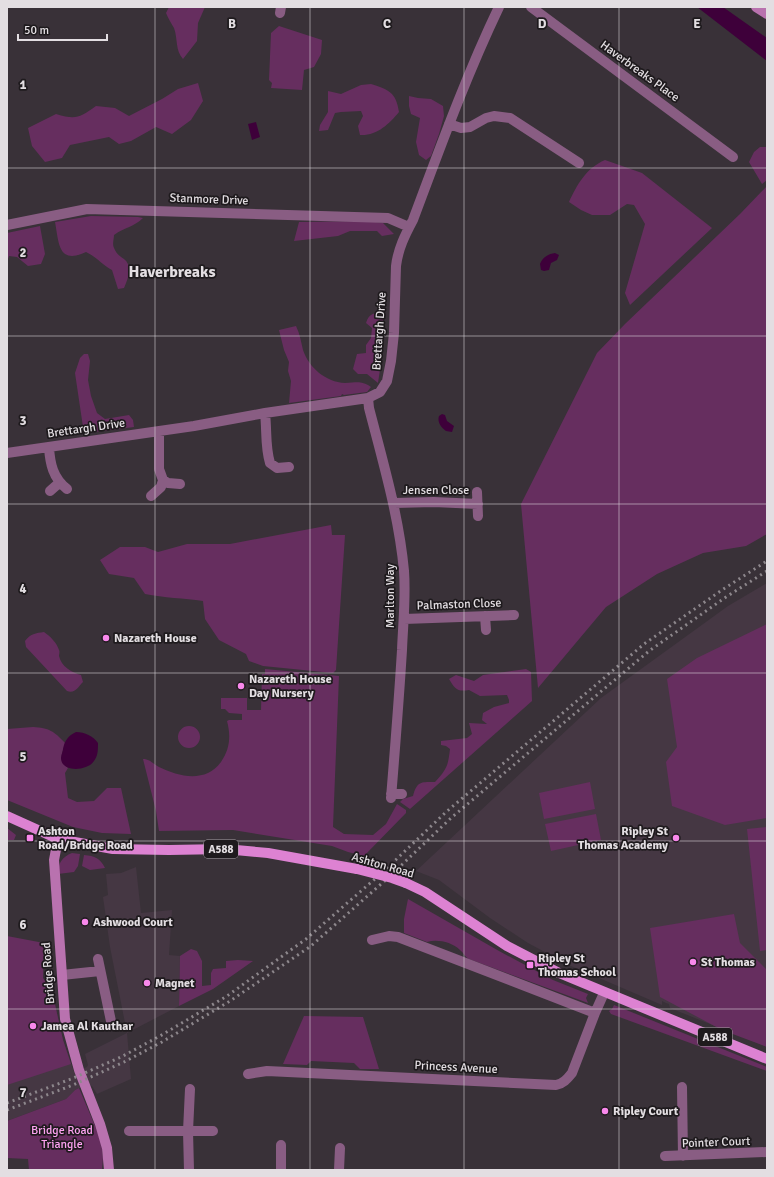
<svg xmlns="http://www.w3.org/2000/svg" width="774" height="1177" font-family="Signika,sans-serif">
<rect width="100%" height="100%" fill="#393138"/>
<!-- built -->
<path fill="#453743" d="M767,583V1047L670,1008L669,1004L666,1003L662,1001V1005L571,966L528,943L490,918L439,880L416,871L601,698L728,606Z
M136,867L141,913L172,910L169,955L180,956L179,1006L127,1033L131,1079L97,1094L92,1086L88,1084L75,1090L66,1099L7,1121V962L13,998L52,991L63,1040L74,1072L87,1067L88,1065L85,1054L127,1033L110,947L103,897L108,895L106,874L121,873Z"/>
<!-- green -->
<path fill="#662e5f" d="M169,7H205L198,23L197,41L183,59C175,50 178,39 174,28C171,23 168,18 166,13Z
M279,26L322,40L321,54L314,67L304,70L302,90L271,88L272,83L269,80L271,33Z
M198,83L203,101L191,120L172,134L156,127L131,141L119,144L109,137L70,145L62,158L45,162L32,146L28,128L56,114C76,120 79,118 96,106L115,108L129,116L162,99L178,89Z
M371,84C389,90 396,92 399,112C389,124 377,136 360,135L358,126L363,116L361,111L341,112L335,113L328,130L319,131L320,125L328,112V91L341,94L361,85Z
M409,96L418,98L431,99L443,106L444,116L439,134L431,156L426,160L419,155L416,142L420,118L411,114L409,106Z
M760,147H767V180L762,184L749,162L754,152Z
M605,160L642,173L712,228L630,305L625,293L645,224L634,205L627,204L610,215H592L581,210L569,202C577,185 586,168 605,160Z
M767,186V534L746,546L703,553L657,574L606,607L538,688L521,504L597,353L625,324L740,214Z
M91,216L138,217L143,218C134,227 125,227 114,235C114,239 112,244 114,248C116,253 119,256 124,259C133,266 128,279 124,288L118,289L112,270C102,265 97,257 86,252C58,265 59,243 55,222Z
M368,221L383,223L394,234L382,236L377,231H350L338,236L294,241L299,222Z
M40,226L45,254L41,264L28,266L17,257L9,256L7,262V233Z
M383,312C384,336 382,359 378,383L367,374H358L353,369L357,354L366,353V345L371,338L372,328L366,323C369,313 374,313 383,312Z
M296,326C300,334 301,342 303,350C309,368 326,382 345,383C357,383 360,380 371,387L367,392L344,395L342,394L341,396L289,403L291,381L288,371L289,362L284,350L279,330Z
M84,354H88L90,361L88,380L91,396L97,413L105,419L129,415L133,420L134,427L86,433L83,427L75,373L80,358Z
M331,525L332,535H345L336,670L333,673L263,666L249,661L246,654L219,640L205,619L203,601C184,598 164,598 145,594L134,578L109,574L100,560L120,547H145L158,552L187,544H230Z
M767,624V818L725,825L672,806L666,762L677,747L667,679L697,658Z
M44,632C50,636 57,643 59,650C60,651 59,655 59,656C61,666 72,673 81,675L83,682C78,687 75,694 67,691L26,647L25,641C30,634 36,633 44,632Z
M265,669L339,676L333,827L344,834L373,835L386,824L397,804L406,810V813L364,856L348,852L332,846L233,830L159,831L156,811L143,759C150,759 153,764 159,767C179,777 206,783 221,762C230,749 231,736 227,721L229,720H242V714L229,713L225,709H221V698H247V710H261L262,674H265Z
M526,669L531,672L532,701L410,809L400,802L403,799L413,796C417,781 421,782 435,782C447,769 448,766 450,749L446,746L441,745V741L467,738L472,734L469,723L487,724L482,720L483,713L494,707L509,703V700L507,695L480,696L469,690C457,692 455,689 449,679L456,675L474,681L483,675Z
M178 737a11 11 0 1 1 22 0a11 11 0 1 1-22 0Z
M33,727C49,728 54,731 65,743C62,755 58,759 68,768L65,773L68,798L77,802L94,801L107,788H121L131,834L102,833L73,827L7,800V729Z
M590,782L595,809L544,819L539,793Z
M596,814L601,840L551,851L545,824Z
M767,827V950L760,951L747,829Z
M7,828L16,835L14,840H7Z
M72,853L80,854L78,866L74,872L58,874C58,863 62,857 72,853Z
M84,855C95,856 100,858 105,868L90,870L82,866Z
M408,899L499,951L553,980L588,994L586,998L588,1003L469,959C464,956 464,953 460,950C452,942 437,939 427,942L404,933V919Z
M734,914L740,943L767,970V1047L722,1030L660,997L650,928Z
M7,936L44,943L43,978L52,991L63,1040L71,1064L7,1085Z
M191,949L197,951L202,961V986L211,985V973L213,969L226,968V961L238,960L253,961L213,989L179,1006L180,956Z
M614,1005L767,1067V1071L611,1014L609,1011L612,1009Z
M304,1016L363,1017L379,1069H360L354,1063L311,1061L307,1065L283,1064Z
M79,1088L101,1140L103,1158L102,1170H29L28,1159L7,1158V1121L66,1099L75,1090Z"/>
<!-- water -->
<path fill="#3e003a" d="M697,7H723L767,38V61Z
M256,122L260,137L252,140L248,124Z
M555,253L559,255L557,260L551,263L549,270L544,271L541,270L540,264C543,257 548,254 555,253Z
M442,414L445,415L447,421L454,426L452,432L446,431C441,427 437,422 439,416Z
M76,732C85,732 93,736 98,743C98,750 98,756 94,761C88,771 61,773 61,758C61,755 63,751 63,749C65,740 68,736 76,732Z"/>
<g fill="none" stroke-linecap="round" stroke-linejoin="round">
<!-- street -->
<path stroke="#895d83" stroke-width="10" d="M531,7L733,157
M280,13L281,7
M449,124L461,128L470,127L486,118L494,116L510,118L579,163
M7,225L87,209L388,218L409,227
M368,398L369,408C383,462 399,516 404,571C406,597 403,624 402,650C399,699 395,749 391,798
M265,413C267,430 265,447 270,463L277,468L289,467
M49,447C50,464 53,478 67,489
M7,453L194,426L265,413L368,398L380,392L387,381L391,361L394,333L396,266C398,249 405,235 413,220C440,148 466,76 499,7
M163,480L168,483L180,484
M50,491L59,483
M477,492L478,516
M151,496L161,487L163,480L159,469V431
M394,503L434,502L478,504
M485,616L486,630
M404,619L514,615
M391,794H402
M372,940L389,936L398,937L595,1013
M98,959L112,1026
M62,975L100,971
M248,1074L267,1071L556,1085C564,1083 567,1079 572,1073L595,1013L604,993
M682,1087L683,1156
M129,1131H213
M665,1156L767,1152
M189,1170L188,1131L190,1089
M281,1170V1145
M339,1170L340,1148"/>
<!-- secondary -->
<path stroke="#b972af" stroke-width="10" d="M756,7L767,14
M58,839L54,860L65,1019L79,1070L100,1124L107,1148L109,1170"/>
<!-- primary -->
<path stroke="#dd82d2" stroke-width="10" d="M7,816L58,839L113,849L169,850L225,849L268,853L357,869
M406,883L425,892L507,946L559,973L767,1059"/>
<!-- rail -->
<path stroke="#8d878c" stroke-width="3" stroke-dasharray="2 4" stroke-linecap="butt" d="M7,1103L71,1079L121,1057L160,1036L227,996L306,939L384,871L446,812L644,644L722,590L767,561
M7,1110L73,1085L124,1062L162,1042L230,1001L311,946L389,877L451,818L649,651L726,597L767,571"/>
<!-- primary-bridge -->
<path stroke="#dd82d2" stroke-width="10" d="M357,869L392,878L406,883"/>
</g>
<!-- grid -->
<path fill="none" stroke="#e3dee2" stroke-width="1" stroke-opacity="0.55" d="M155,7V1170M310,7V1170M464,7V1170M619,7V1170M7,168H767M7,336H767M7,504H767M7,673H767M7,841H767M7,1009H767"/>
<!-- markers -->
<g fill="#f888eb" stroke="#1e1a1d" stroke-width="1.5">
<circle cx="106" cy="638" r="4"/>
<circle cx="241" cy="686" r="4"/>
<rect x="26" y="834" width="8" height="8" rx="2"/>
<circle cx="676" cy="838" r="4"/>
<circle cx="85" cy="922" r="4"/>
<circle cx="693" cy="962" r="4"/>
<rect x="526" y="961" width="8" height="8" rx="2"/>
<circle cx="147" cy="983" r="4"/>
<circle cx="33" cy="1026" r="4"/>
<circle cx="605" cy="1111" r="4"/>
</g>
<g text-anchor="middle" stroke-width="3.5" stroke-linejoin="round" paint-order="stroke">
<!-- shield labels -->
<g fill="#1e1a1d" stroke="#a8a3a7" stroke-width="1">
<rect x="204" y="840" width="34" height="18" rx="3"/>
<rect x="698" y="1028" width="34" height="18" rx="3"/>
</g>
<g font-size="11" font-weight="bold" fill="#e3dee2">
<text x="221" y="853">A588</text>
<text x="715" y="1041">A588</text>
</g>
<!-- street labels -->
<g font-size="12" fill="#e3dee2" stroke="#1e1a1d">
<text transform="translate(640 71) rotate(36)" y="4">Haverbreaks Place</text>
<text transform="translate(209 199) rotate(2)" y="4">Stanmore Drive</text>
<text transform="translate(379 331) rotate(-86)" y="4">Brettargh Drive</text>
<text transform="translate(86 428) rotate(-8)" y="4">Brettargh Drive</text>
<text x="436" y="494">Jensen Close</text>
<text transform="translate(390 596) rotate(-90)" y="4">Marlton Way</text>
<text transform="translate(459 604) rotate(-2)" y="4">Palmaston Close</text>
<text transform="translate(383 865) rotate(16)" y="4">Ashton Road</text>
<text transform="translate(48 973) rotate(-94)" y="4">Bridge Road</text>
<text transform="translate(456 1067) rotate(3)" y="4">Princess Avenue</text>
<text transform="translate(716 1142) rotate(-2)" y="4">Pointer Court</text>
</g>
<!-- poi labels -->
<g font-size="12" font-weight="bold" fill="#e3dee2" stroke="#1e1a1d" text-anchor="start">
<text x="114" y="642">Nazareth House</text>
<text x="249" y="683">Nazareth House<tspan x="249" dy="14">Day Nursery</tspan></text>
<text x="38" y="835">Ashton<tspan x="38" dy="14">Road/Bridge Road</tspan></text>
<text x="668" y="835" text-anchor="end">Ripley St<tspan x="668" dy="14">Thomas Academy</tspan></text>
<text x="93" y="926">Ashwood Court</text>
<text x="538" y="962">Ripley St<tspan x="538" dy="14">Thomas School</tspan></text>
<text x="701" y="966">St Thomas</text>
<text x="155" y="987">Magnet</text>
<text x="41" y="1030">Jamea Al Kauthar</text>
<text x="613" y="1115">Ripley Court</text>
</g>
<!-- park labels -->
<g font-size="12" fill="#fea3f2" stroke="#1e1a1d">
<text x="62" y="1134">Bridge Road<tspan x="62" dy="14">Triangle</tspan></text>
</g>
<!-- district labels -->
<g font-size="16" font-weight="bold" fill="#e3dee2" stroke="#1e1a1d">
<text x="172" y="277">Haverbreaks</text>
</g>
</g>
<g font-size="13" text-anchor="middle" font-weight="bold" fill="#e3dee2" stroke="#1e1a1d" stroke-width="3.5" stroke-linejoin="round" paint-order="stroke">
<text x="232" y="28">B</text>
<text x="387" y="28">C</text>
<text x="542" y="28">D</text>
<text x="697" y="28">E</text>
<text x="23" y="89">1</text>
<text x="23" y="257">2</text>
<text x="23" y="425">3</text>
<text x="23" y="593">4</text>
<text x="23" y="761">5</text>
<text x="23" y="929">6</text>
<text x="23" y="1097">7</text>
</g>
<!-- border -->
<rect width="774" height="1177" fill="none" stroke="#e3dee2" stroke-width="16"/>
<!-- scale -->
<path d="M18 34v6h89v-6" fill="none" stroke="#e3dee2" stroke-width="2"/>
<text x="24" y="34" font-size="12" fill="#e3dee2" stroke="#1e1a1d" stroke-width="3" paint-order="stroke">50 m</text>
</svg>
